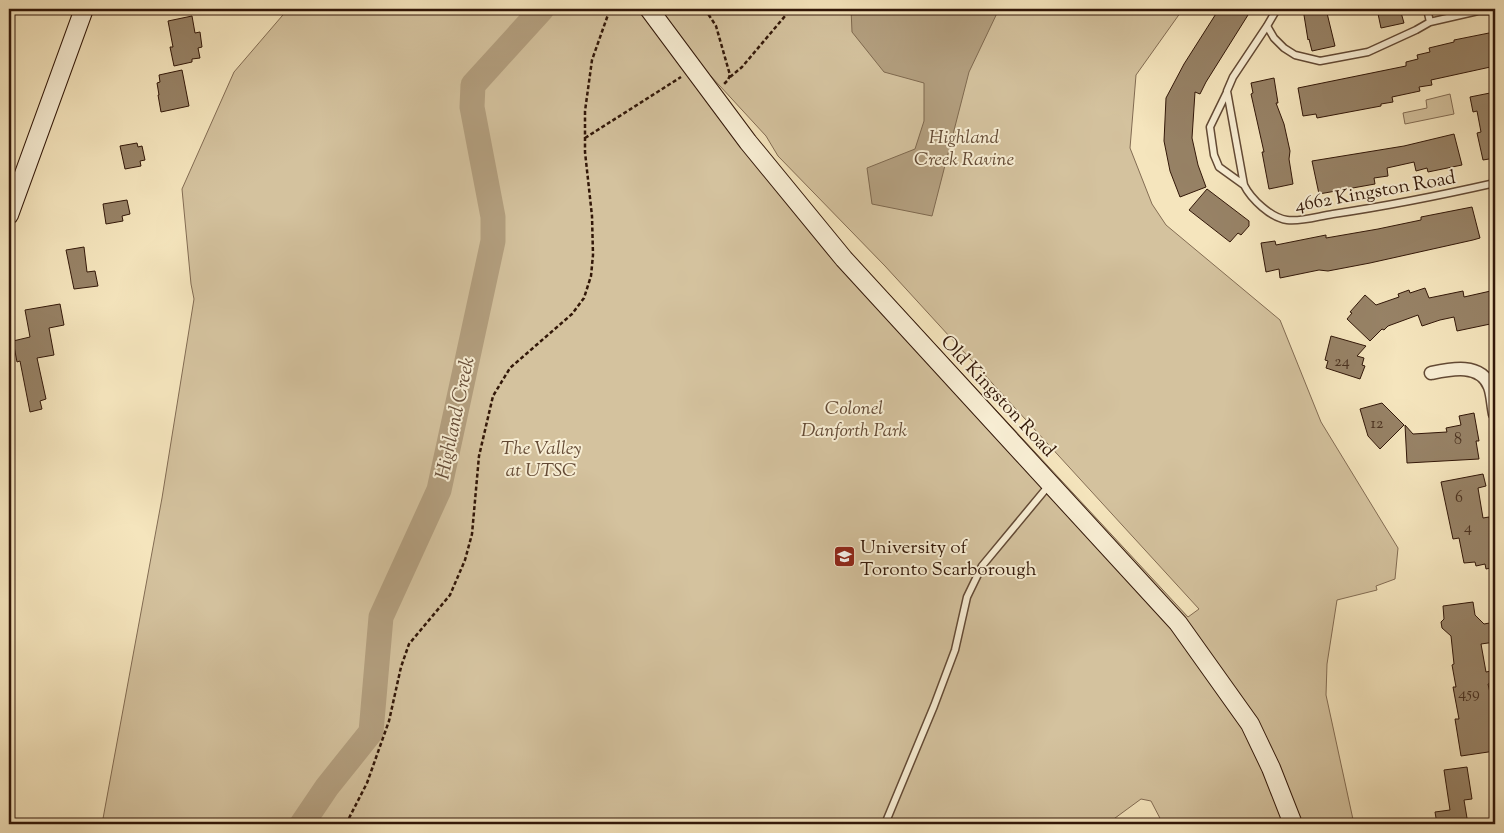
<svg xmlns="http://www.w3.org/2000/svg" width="1504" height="833" font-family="'Sorts Mill Goudy',serif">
<rect width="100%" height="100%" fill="#f5e5bd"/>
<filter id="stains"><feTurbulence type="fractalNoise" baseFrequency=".004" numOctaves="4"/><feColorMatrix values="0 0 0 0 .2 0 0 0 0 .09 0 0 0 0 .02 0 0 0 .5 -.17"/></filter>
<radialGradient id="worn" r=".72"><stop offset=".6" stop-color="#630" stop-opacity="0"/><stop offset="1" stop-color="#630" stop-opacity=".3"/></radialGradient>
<!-- green -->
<path fill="#d4c29e" stroke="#836c53" d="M288,9H637L716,108L1188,617L1199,609L885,266L778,156L766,136L708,73L660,9H1183L1136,75L1130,148L1152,204L1166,225L1280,320L1321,422L1398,548L1395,579L1376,586L1377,590L1337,600L1327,664L1326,695L1354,824H1163L1151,801L1141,799L1111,821V824H102L162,498L194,299L191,284L182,189L234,72Z
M1450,94L1454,114L1405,124L1403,113L1427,108L1426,100Z"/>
<!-- water -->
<path fill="#b39f7f" stroke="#7f694f" d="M851,9H999L969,72L932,216L872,204L867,168L915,149L924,121V83L884,72L852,32Z"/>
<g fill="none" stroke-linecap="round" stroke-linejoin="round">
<!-- river -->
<path stroke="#b39f7f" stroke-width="25" d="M302,824L327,787L371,732L381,617L439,490L493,241V217L472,107L473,85L542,9"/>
</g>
<!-- building -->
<path fill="#978266" stroke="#321708" d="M1219,9H1239L1248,15L1206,82L1200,94L1195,92L1192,138L1198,165L1206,187L1180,197L1170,171L1164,141L1166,98L1184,64Z
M1303,9H1326L1335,46L1312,51L1309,39L1308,40Z
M1377,9H1400L1404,23L1381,28Z
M192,16L195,33L200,32L202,47L198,48L200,58L192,59V62L174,66L170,47H173L168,21Z
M1494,32L1495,66L1431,80L1432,85L1419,87L1420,91L1392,97L1393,102L1381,104V106L1317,118L1316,114L1303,116L1298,88L1401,67L1406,66V62L1418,59L1417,55L1430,52L1429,48L1454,42V40Z
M182,70L189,106L161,112L158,95H159L157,83L160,82L159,75Z
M1274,78L1278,103H1276L1284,124L1290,151L1289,159L1293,184L1269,189L1262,152H1264L1251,94L1253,93L1251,83Z
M1495,92V158L1483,160L1477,133L1481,132L1477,111L1473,112L1470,97Z
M1454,134L1462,165L1428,172L1427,168L1416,171L1414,162L1387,168L1388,176L1374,178L1375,184L1319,194L1312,161L1404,146Z
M137,143L138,147L142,146L145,160L140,161L141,166L125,169L120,146Z
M1207,189L1249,221V226L1241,235L1238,233L1230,242L1189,210Z
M127,200L130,214L122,216L123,221L106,224L103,204Z
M1472,207L1480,238L1473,240L1370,263L1328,271L1319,270L1280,278L1279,269L1266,272L1261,243L1275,241L1276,245L1326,235V238L1378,229L1421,220V217Z
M84,247L87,272L95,271L98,286L74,289L66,250Z
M1425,288L1429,298L1463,291L1464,297L1495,290V323L1457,331L1454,317L1440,320L1422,326L1418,315L1388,326L1384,330L1382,329L1370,341L1347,319L1352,313L1350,312L1365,295L1376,305L1399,297L1398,294L1409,290L1410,293Z
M60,304L64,325L49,328L54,355L37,358L46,399L40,401L42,409L30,412L20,361L17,362L13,341L30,337L25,310Z
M1331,336L1366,346L1357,356L1364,358L1362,365L1365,366L1360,379L1326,368L1328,361L1325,360Z
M1382,403L1404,425L1380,449L1368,436L1360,409Z
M1474,413L1479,441H1476L1479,459L1407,463L1405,425L1413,434L1447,432L1446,428L1461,425L1459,416Z
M1483,474L1486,486L1478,488L1483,518L1489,517L1495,544V567L1486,569L1485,564L1476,566L1475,562L1464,563L1459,538L1453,539L1441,482Z
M1473,602L1475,615L1484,624L1495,622V642L1481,644L1486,672L1491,671L1493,683L1488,684L1493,706L1490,707L1495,735L1492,736L1495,751L1461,756L1455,719H1459L1453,687H1456L1452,665L1454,664L1451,636L1442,628L1441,622L1444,619L1443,606Z
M1467,767L1472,799L1464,800L1468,824H1437L1435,812L1450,810L1444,770Z"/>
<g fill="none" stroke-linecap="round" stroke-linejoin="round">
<defs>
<path id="lane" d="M1277,9L1267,26L1233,77L1227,91L1244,185C1251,199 1271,218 1287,220C1301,222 1319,216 1333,214C1387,206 1442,195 1495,183
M1427,9L1430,22
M1267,26L1274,38L1284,48L1295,55L1320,61L1368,52L1416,30L1430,22L1478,11H1495
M1227,92L1210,127L1214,155L1219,167L1244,185
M885,824L934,706L955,650L967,597L982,566L1050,484"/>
<path id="street" d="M1431,373C1450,369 1481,362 1490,387C1493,395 1493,405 1495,414"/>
<path id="secondary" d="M649,9L748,142L844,259L1178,623L1250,724L1271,768L1293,824
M9,215L84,9"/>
</defs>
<!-- lane casing -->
<use href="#lane" stroke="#634a35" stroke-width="9"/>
<!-- street casing -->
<use href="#street" stroke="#634a35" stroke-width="15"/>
<!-- secondary casing -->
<use href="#secondary" stroke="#321708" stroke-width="20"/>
<!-- path -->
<path stroke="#321708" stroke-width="2.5" stroke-dasharray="4 2.5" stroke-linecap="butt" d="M705,9L716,26L730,75L728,80L723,85
M730,77L742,67L791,9
M585,138L681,77
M346,824L367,783L389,721L401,667L409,644L450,595L465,560L472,534L479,456L493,396L510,368L572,314L584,298L591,276L593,255L592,216L585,152V111L592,60L610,9"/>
<!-- lane -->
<use href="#lane" stroke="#f8eed4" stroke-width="6"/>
<!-- street -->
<use href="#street" stroke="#f8eed4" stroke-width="12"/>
<!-- secondary -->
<use href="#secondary" stroke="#f8eed4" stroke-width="18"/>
</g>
<!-- icons -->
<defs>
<symbol id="university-square" viewBox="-11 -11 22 22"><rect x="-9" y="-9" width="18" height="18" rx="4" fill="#8f2418" stroke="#f8eed4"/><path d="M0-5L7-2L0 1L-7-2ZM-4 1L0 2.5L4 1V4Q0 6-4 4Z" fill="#fff"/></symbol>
</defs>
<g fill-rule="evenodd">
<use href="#university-square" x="832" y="544" width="25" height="25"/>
</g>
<g text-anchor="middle" stroke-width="4" stroke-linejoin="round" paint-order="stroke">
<!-- number labels -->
<g font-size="16" fill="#4b3220">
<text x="1342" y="366">24</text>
<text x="1377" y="428">12</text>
<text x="1458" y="444">8</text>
<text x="1459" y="502">6</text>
<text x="1468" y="532">4</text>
<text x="1469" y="698">459</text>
</g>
<!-- park labels -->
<g font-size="19" font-style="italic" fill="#634a35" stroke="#f8eed4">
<text x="964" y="143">Highland<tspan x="964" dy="22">Creek Ravine</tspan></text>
<text x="854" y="414">Colonel<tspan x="854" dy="22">Danforth Park</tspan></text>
<text x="541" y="454">The Valley<tspan x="541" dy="22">at UTSC</tspan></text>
</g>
<!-- street labels -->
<g font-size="19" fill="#321708" stroke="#f8eed4">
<text transform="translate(1375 190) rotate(-10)" y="7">4662 Kingston Road</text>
<text transform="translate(999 395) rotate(47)" y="7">Old Kingston Road</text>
</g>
<!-- poi labels -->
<g font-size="19" fill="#321708" stroke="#f8eed4" text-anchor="start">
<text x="860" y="553">University of<tspan x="860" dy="22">Toronto Scarborough</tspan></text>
</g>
<!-- water labels -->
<g font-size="20" font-style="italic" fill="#664d38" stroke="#f8eed4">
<text transform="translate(454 418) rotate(-78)" y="7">Highland Creek</text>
</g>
</g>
<!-- margin -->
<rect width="1504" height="833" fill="none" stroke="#f5e5bd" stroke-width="30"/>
<rect x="10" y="10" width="1484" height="813" fill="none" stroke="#321708" stroke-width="2.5"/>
<rect x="15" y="15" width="1474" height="803" fill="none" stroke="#321708"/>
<rect width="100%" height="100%" filter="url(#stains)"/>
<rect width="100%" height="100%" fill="url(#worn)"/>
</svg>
